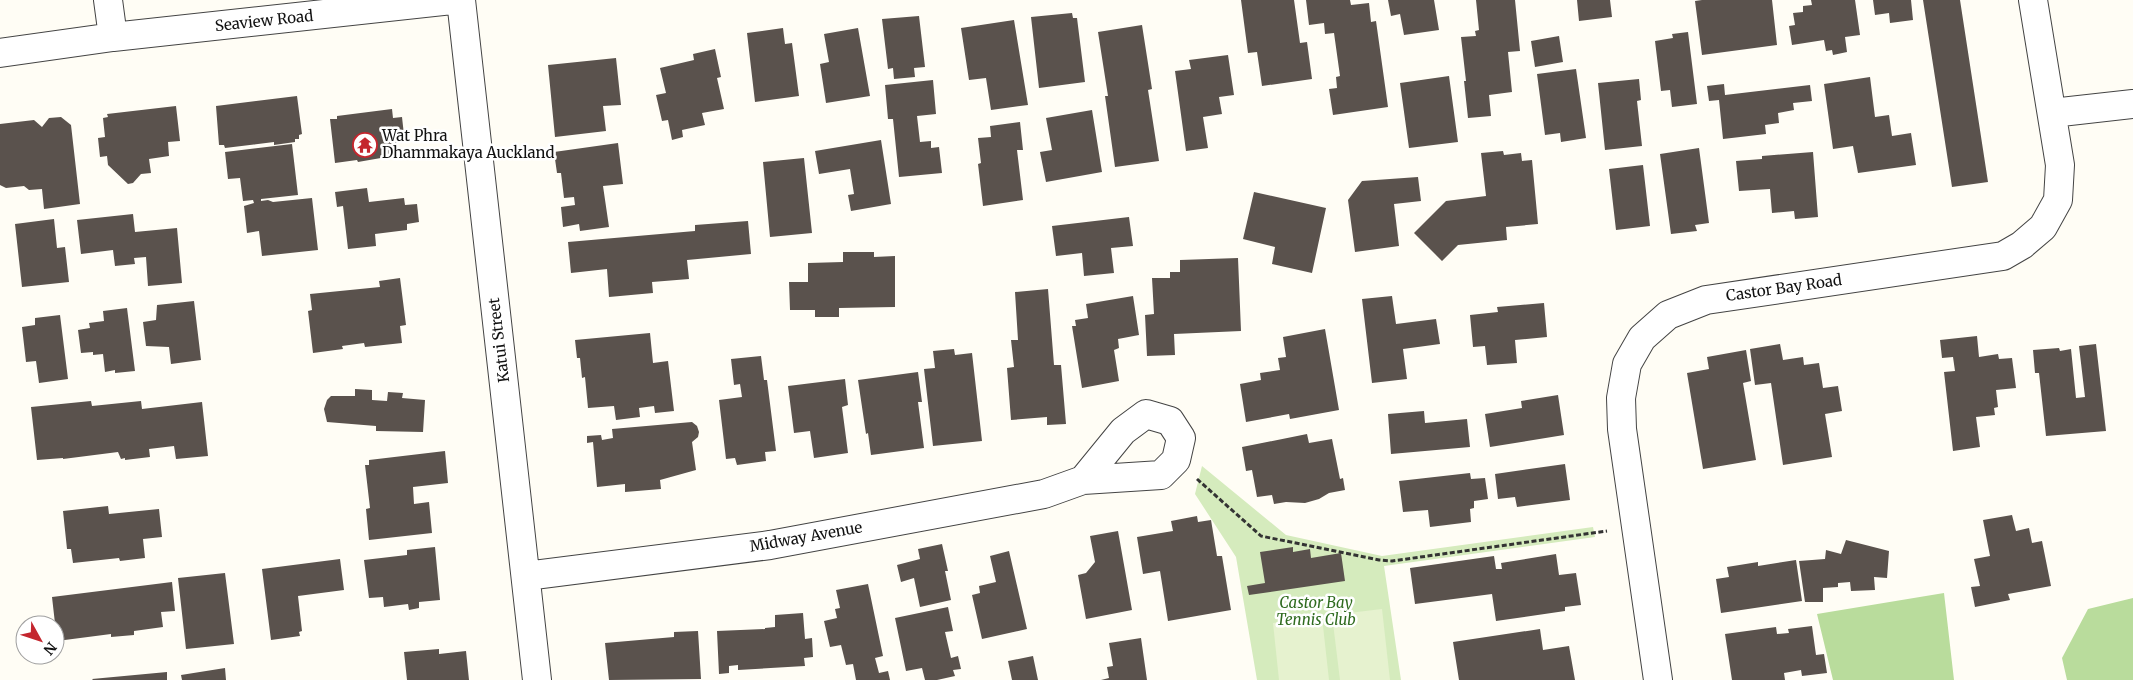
<svg xmlns="http://www.w3.org/2000/svg" width="2133" height="680" font-family="Merriweather,serif">
<rect width="100%" height="100%" fill="#fffdf5"/>
<!-- green -->
<path fill="#d5ebbd" d="M1202,466L1286,535L1382,556L1593,527L1595,537L1384,566L1401,680H1257L1236,557L1195,494Z"/>
<!-- forest -->
<path fill="#b9dc9c" d="M1944,593L1954,680H1833L1817,614Z
M2133,598V680H2067L2062,658L2088,609Z"/>
<!-- pitch -->
<path fill="#e6f2cf" d="M1382,609L1390,680H1340L1332,615Z
M1322,617L1329,680H1279L1273,623Z"/>
<!-- building -->
<path fill="#5a524d" d="M1241,0H1294L1300,43L1307,42L1312,79L1262,86L1257,52L1248,53Z
M1306,0H1350L1351,5L1369,3L1371,22L1376,21L1388,107L1333,115L1329,89L1337,88L1336,77L1340,76L1334,33L1325,34L1324,23L1309,25Z
M1388,0H1434L1439,30L1404,35L1400,14L1391,16Z
M1476,0H1515L1520,51L1508,52L1512,92L1489,95L1491,116L1468,118L1464,81H1466L1461,37L1476,36L1475,31L1479,30Z
M1577,0H1610L1612,17L1579,21Z
M1702,0H1772L1777,45L1702,55L1695,1Z
M1811,0H1855L1860,35L1845,37L1847,52L1833,55L1832,50L1826,51L1824,40L1792,45L1789,26L1795,25L1793,13L1803,12V6L1812,5Z
M1873,0H1911L1913,20L1890,23L1889,13L1875,15Z
M1923,0H1960L1988,182L1952,187Z
M1072,13L1073,18H1077L1085,82L1039,88L1031,17Z
M919,16L925,67L914,68L915,77L894,79L893,68L888,69L882,19Z
M1014,20L1028,105L991,110L986,78L969,80L961,28Z
M1142,25L1152,89L1148,90L1159,161L1115,167L1105,96H1108L1098,32Z
M783,28L785,44L792,43L799,96L755,102L747,33Z
M858,28L870,96L826,103L820,64L829,62L824,34Z
M1688,32L1697,104L1672,107L1670,90L1661,91L1655,41L1673,38L1672,34Z
M1559,36L1563,62L1535,67L1531,41Z
M715,49L721,77L717,78L724,109L702,113L705,125L682,130L683,137L672,140L668,120L662,121L656,95L666,93L660,68L694,60L693,54Z
M1228,55L1234,95L1219,97L1222,114L1203,117L1208,148L1186,151L1175,71L1191,69L1189,60Z
M616,58L621,105L603,106L606,131L555,137L548,65Z
M1576,69L1586,138L1561,142L1560,133L1545,135L1537,74Z
M1449,76L1458,142L1409,148L1400,83Z
M1870,77L1875,117L1889,115L1892,136L1911,133L1916,165L1858,173L1853,146L1833,149L1824,84Z
M1639,79L1641,100L1637,101L1642,146L1605,150L1598,83Z
M933,80L936,114L917,116L920,142L931,141V148L939,147L942,173L899,177L893,119H888L885,85Z
M1724,84L1725,95L1810,85L1812,101L1793,103L1794,110L1778,113L1779,123L1765,125L1766,134L1723,139L1719,100L1709,101L1707,86Z
M297,96L302,134L299,135V139H295V142L274,145V142L225,148L224,145H219L216,106Z
M176,106L180,141L168,142L169,156L149,159L151,173L141,174L133,183L128,184L108,165L107,156L100,157L98,138L105,137L103,118L108,117L107,114Z
M392,109L393,118L402,117L404,135H396L398,155L358,162L357,160L335,163L330,119H337V116Z
M1092,110L1102,172L1046,182L1040,152L1052,150L1046,118Z
M61,117L71,125L80,204L44,209L42,189L29,190L24,186L6,188L0,185V124L34,120L42,127L49,118Z
M1020,122L1023,150H1017L1023,200L983,206L978,164L981,163L978,138L991,137L990,126Z
M881,140L891,204L851,211L848,195L854,194L850,169L819,174L815,151Z
M618,143L623,184L603,186L609,227L580,231L579,224L563,227L561,207L575,205L574,197L564,198L561,173H557L554,152Z
M292,144L298,195L261,199V201L268,200L273,202L312,198L318,250L262,256L259,231L247,233L244,206L254,203L253,200L243,201L240,178L228,179L225,152Z
M1699,148L1709,223L1695,225L1697,231L1671,234L1660,154Z
M1503,151L1504,155L1521,153L1522,161L1532,160L1538,224L1506,227L1507,240L1458,245L1442,261L1414,233L1446,201L1486,196L1481,153Z
M1813,152L1818,217L1795,219L1794,211L1772,213L1770,189L1739,191L1736,161L1762,159V156Z
M804,158L812,233L770,237L763,162Z
M1643,165L1650,226L1616,230L1609,169Z
M1418,177L1421,201L1394,204L1399,246L1355,252L1348,200L1362,181Z
M367,188L369,202L404,198L405,205L417,204L419,222L407,224V230L375,234L376,246L348,249L343,206L337,207L335,192Z
M1254,192L1326,208L1312,273L1272,264L1275,247L1243,239Z
M133,214L135,232L177,228L182,283L148,286L146,257L134,258L135,264L115,266L113,250L81,254L77,220Z
M1129,217L1133,246L1111,248L1114,273L1084,276L1082,253L1056,256L1052,226Z
M54,219L57,248L65,247L69,282L22,287L15,224Z
M748,221L751,254L687,260L689,279L652,282L653,293L609,297L607,269L571,273L568,242L695,231V225Z
M843,252H874V257L895,256V307L839,308V317H815V310H790L789,282H808V263L843,262Z
M1238,258L1241,331L1174,334L1175,355L1147,356L1145,315L1154,314L1152,278H1170V272H1180V260Z
M400,278L406,325L400,326L402,343L365,347L364,343L342,346L343,349L313,353L308,311L312,310L310,294L380,287L379,281Z
M1048,289L1054,365H1061L1066,424L1047,425V417L1011,420L1007,368L1014,367L1011,340H1018L1015,292Z
M1133,296L1139,335L1118,339L1119,348L1114,350L1119,381L1082,388L1072,326H1076L1075,320L1088,318L1086,304Z
M1392,296L1396,324L1436,319L1440,344L1403,349L1407,379L1372,383L1362,299Z
M194,301L201,360L171,364L169,347L146,346L143,322L156,320L157,305Z
M1544,303L1547,337L1515,340L1517,363L1487,365L1485,346L1473,347L1470,315L1498,312L1497,307Z
M127,308L135,371L115,373V370L105,372L103,354L93,355V352L81,353L78,330L90,328L89,323L104,321L103,311Z
M60,315L68,379L39,383L36,361L26,362L22,327L35,325V318Z
M1325,329L1339,410L1290,419L1289,414L1246,422L1240,384L1261,380L1260,373L1280,370L1278,358L1286,357L1283,337Z
M650,333L653,363L668,361L674,411L655,413L654,406L639,408L640,417L616,420L614,406L588,408L585,377L582,378L580,358H577L575,340Z
M1977,336L1979,357L1998,354L1999,359L2012,358L2016,388L1996,390L1998,407L1994,408L1995,415L1976,417L1980,447L1953,451L1944,372L1955,371L1953,357L1942,358L1940,340Z
M1780,344L1783,360L1803,357L1804,365L1819,363L1823,388L1838,386L1842,411L1825,414L1832,457L1783,465L1771,383L1755,385L1750,349Z
M2096,344L2106,431L2046,436L2039,373H2035L2033,350L2059,348L2060,351L2071,349L2076,398L2085,397L2079,346Z
M954,349L955,355L972,353L982,441L933,446L924,369L935,368L933,351Z
M1746,350L1751,381L1743,383L1756,460L1703,469L1687,373L1709,369L1707,357Z
M761,356L764,380H767L776,451L765,452L766,461L737,465L735,458L726,459L719,400L742,397L740,384L734,385L731,359Z
M918,372L922,402H918L924,448L871,455L868,433L866,434L858,380Z
M845,379L848,405L842,407L848,453L814,458L810,431L794,433L788,386Z
M355,389L372,390V400L387,401L388,392L403,393L402,398L425,400L423,432L376,431V426L327,422L324,409L327,400L331,396H355Z
M1558,395L1564,435L1490,447L1485,414L1522,408L1521,401Z
M91,401L92,406L141,401L142,409L202,402L208,456L176,459L174,446L149,449L150,457L125,460V458L121,459L118,452L63,459V458L37,460L31,407Z
M1424,411L1425,423L1467,419L1470,447L1391,454L1388,414Z
M692,422L697,426L699,432L698,437L692,442L696,470L660,480L661,489L625,492V484L597,487L593,442L587,443V436L601,435L602,440L613,438L612,429Z
M1307,434L1309,443L1332,439L1340,479L1343,478L1345,490L1329,493L1319,499L1305,503L1286,502L1274,504L1272,495L1257,497L1252,470L1246,471L1242,447Z
M445,451L448,483L413,487L414,504L429,502L432,533L369,540L366,509L370,508L365,465H369V460Z
M1565,464L1570,500L1517,507L1515,497L1498,499L1495,474Z
M1470,473L1471,479L1485,478L1488,499L1474,501V508L1470,509L1471,522L1430,527L1428,510L1403,512L1399,481Z
M108,506L109,514L159,509L162,537L143,539L145,558L120,561L119,558L73,563L71,549H67L63,511Z
M2012,515L2016,531L2029,528L2032,543L2042,541L2051,586L2008,594L2010,600L1975,607L1971,587L1980,586L1974,559L1990,556L1983,520Z
M1197,516L1198,522L1211,520L1217,556H1222L1231,610L1168,621L1160,571L1143,574L1137,537L1173,531L1171,521Z
M1118,531L1132,610L1086,619L1078,575L1086,573L1095,562L1090,536Z
M1846,540L1889,551L1887,578L1874,577L1875,590L1851,591L1850,582L1838,583V587L1823,588V602H1805L1799,561L1825,559L1826,550L1841,554Z
M942,544L948,571H945L951,600L920,607L914,578L901,582L897,565L920,559L918,549Z
M435,547L440,600L419,602V608L409,610L408,604L384,607L383,597L369,598L364,560L407,555V550Z
M1293,547V552L1310,549L1311,558L1341,553L1345,581L1249,595L1247,586L1265,583L1260,552Z
M1009,551L1027,629L982,639L972,595L980,593L979,586L996,582L990,556Z
M1556,554L1559,575L1576,573L1581,605L1565,607V611L1496,621L1492,594L1415,604L1410,568L1494,556L1496,569H1502L1501,563Z
M340,559L344,590L298,596L302,631L299,632L300,636L271,640L262,569Z
M1796,560L1802,601L1721,613L1716,579L1729,577L1727,567L1758,562V566Z
M225,573L234,644L186,649L178,578Z
M172,582L175,611L161,612L163,627L134,631V635L111,637V634L57,641L52,597Z
M868,584L883,656L875,658L879,673L888,671L890,680H856L853,664L846,665L841,645L830,647L824,621L837,618L835,609L840,608L836,590Z
M948,607L953,631L945,632L951,658L958,656L961,669L953,670L955,676L937,680H925L922,668L906,671L895,618Z
M803,613L805,639L812,638L813,657L804,658L805,666L738,670V665L729,666V673L719,674L717,631L765,629V628L775,627V615Z
M1812,626L1816,655L1824,654L1827,673L1802,676L1801,670L1784,673L1785,680H1732L1725,634L1776,627L1777,634L1789,633L1788,629Z
M1540,629L1543,650L1569,646L1575,680H1459L1453,642Z
M698,631L701,679L609,680L605,643L674,637V632Z
M1141,638L1147,680H1101L1109,678L1107,667L1113,666L1109,643Z
M439,649V654L466,651L469,680H407L404,652Z
M1033,656L1038,680H1012L1008,661Z
M225,668L226,680H182L181,675Z
M167,672V680H93L92,679Z"/>
<g fill="none" stroke-linecap="round" stroke-linejoin="round">
<defs>
<path id="street" d="M108,0L113,37L452,0
M461,0L537,680
M0,53L113,37
M2052,113L2133,104
M526,576L770,545L1044,494L1083,480L1161,475L1176,460L1181,438L1170,421L1146,414L1123,431L1083,480
M1658,680L1622,429L1621,398L1627,364L1642,338L1668,315L1706,300L2003,256L2022,245L2043,227L2058,200L2060,165L2033,0"/>
</defs>
<!-- street casing -->
<use href="#street" stroke="#444" stroke-width="30"/>
<!-- path -->
<path stroke="#333" stroke-width="3" stroke-dasharray="5 2.5" stroke-linecap="butt" d="M1197,479L1261,536L1379,560L1392,561L1607,531"/>
<!-- street -->
<use href="#street" stroke="#fff" stroke-width="28"/>
</g>
<!-- icons -->
<defs>
<symbol id="temple-ring" viewBox="-11 -11 22 22"><circle r="9.5" fill="#fff" stroke="#c4262e" stroke-width="1.5"/><path d="M0-6L5-2H3V0L6.5 2.5H4V6H1.5V3h-3V6H-4V2.5H-6.5L-3 0V-2H-5Z" fill="#c4262e"/></symbol>
</defs>
<g fill-rule="evenodd">
<use href="#temple-ring" x="351" y="131" width="28" height="28"/>
</g>
<g text-anchor="middle" stroke-width="5" stroke-linejoin="round" paint-order="stroke">
<!-- street labels -->
<g font-size="15" fill="#111" stroke="#fff">
<text transform="translate(264 21) rotate(-6)" y="5">Seaview Road</text>
<text transform="translate(1784 288) rotate(-8)" y="5">Castor Bay Road</text>
<text transform="translate(499 340) rotate(-97)" y="5">Katui Street</text>
<text transform="translate(806 537) rotate(-10)" y="5">Midway Avenue</text>
</g>
<!-- poi labels -->
<g font-size="15" fill="#111" stroke="#fff" text-anchor="start">
<text x="382" y="141">Wat Phra<tspan x="382" dy="17">Dhammakaya Auckland</tspan></text>
</g>
<!-- park labels -->
<g font-size="15" font-style="italic" fill="#2f6b1f" stroke="#fff">
<text x="1316" y="608">Castor Bay<tspan x="1316" dy="17">Tennis Club</tspan></text>
</g>
</g>
<!-- north arrow -->
<g transform="translate(40 640) rotate(130)"><circle r="24" fill="#ffffff" stroke="#a0a0a0"/>
<path d="M0-4L9 19L0 12L-9 19Z" fill="#c4262e"/>
<text y="-8" font-size="14" font-weight="bold" text-anchor="middle" fill="#111111">N</text>
</g>
</svg>
